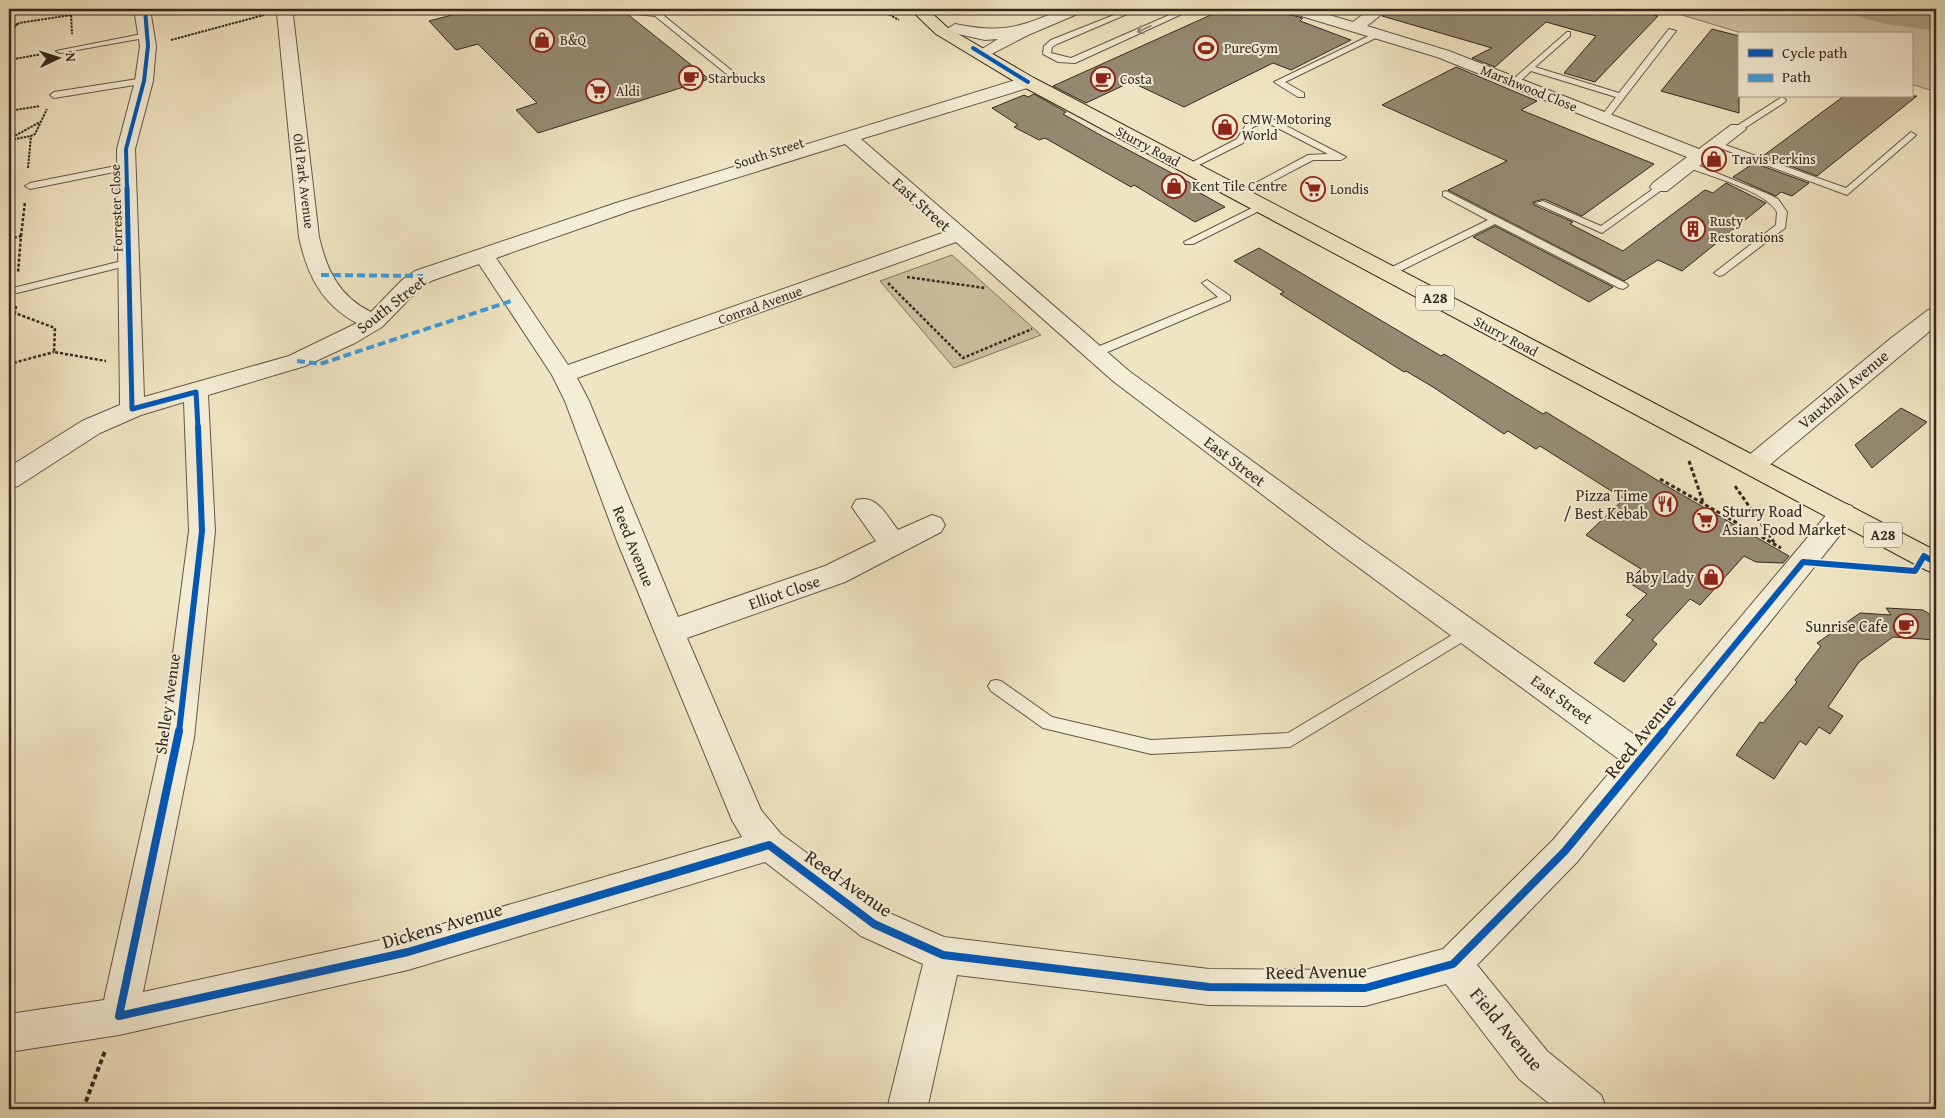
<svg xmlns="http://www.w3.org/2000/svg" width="1945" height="1118" font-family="'Gentium Book Plus',serif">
<rect width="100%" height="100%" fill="#f0e5c2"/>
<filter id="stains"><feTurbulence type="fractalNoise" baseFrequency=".004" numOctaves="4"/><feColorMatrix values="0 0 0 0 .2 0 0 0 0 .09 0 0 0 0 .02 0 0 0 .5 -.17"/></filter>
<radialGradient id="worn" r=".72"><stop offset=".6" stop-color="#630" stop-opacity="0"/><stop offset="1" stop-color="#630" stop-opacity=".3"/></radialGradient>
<!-- green -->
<path fill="#d0c5a6" stroke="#827762" d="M1662,9H1936V92L1911,84V34H1745Z
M952,255L1041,335L954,368L880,281Z"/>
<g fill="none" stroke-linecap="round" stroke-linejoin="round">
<!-- river -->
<path fill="#b0a58a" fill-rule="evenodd" d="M1847,9H1905L1936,13V31L1886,24L1852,15Z"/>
</g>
<!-- building -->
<path fill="#958b73" stroke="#33291e" d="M475,9H621L709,79L538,133L516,110L537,103L478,44L456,50L429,21Z
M1224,9H1283L1287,14L1303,18L1300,21L1351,40L1291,70L1273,63L1184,107L1131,82L1086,103L1053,86Z
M1390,9H1632L1658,16L1595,82L1564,73L1596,36L1546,22L1495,67L1472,58L1492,48L1382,16Z
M1712,29L1739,36V113L1661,91Z
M1456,67L1537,101L1521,110L1654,164L1582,216L1544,199L1533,202L1534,205L1573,222L1570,224L1623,251L1705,190L1713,193L1726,183L1766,203L1682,271L1658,260L1624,281L1448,190L1507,161L1382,105Z
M1034,94L1066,112L1063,114L1102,136L1198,187L1193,189L1225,207L1195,222L1134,185L1131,187L1045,138L1039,140L1014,127L1018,125L992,108L1024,95L1028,97Z
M1844,96H1917L1817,176L1763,156Z
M1754,163L1809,183L1792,196L1781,192L1776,196L1733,177Z
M1495,226L1613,287L1589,302L1473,237Z
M1259,248L1441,356L1444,354L1543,414L1546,412L1670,488L1789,556L1783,563L1756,562L1744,556L1700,605L1690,599L1652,640L1657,644L1624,682L1594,663L1633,620L1626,615L1647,594L1628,582L1641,569L1586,535L1624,499L1540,446L1536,449L1508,431L1504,434L1433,387L1406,371L1404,372L1280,294L1284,292L1234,261Z
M1901,408L1927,422L1872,468L1855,445Z
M1886,608L1923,610L1936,618V640L1893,637L1859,662L1828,707L1843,716L1830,734L1819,727L1806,745L1800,741L1774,779L1736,755L1760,722L1763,723L1797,682L1795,680L1821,646L1817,643L1860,613L1891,615Z"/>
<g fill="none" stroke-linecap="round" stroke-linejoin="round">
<defs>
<path id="lane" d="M630,9L657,12L681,9L663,15L736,74L729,76L655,16L636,14Z
M1129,9H1139L1057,44L1052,47L1051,53L1071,58L1183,9H1193L1075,63L1058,62L1043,54L1044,46L1051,40Z
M1669,29L1676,31L1607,120L1600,118L1616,97L1531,71L1517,84L1510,82L1567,32H1570V36L1535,67L1619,93Z
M1377,32L1384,34L1285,82L1304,93V97H1298L1274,82Z
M147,33H150V37L60,53L56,51Z
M144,78L147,79V83L54,98L50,95L54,92Z
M1782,97L1786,100L1785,102L1740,131L1732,129Z
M1267,116L1346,157L1341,160H1313L1243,197H1237V193L1308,155L1328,154L1266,122L1253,127L1243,143L1191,169L1183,167L1237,139L1247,123Z
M1911,132L1916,135L1914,137L1847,195L1709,144L1717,142L1846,188Z
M1690,162L1768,194L1778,199L1787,212L1785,228L1723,275L1719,276L1714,273L1776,225L1777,212C1766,191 1709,176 1687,167L1685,165Z
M126,164L129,165V169L30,189L25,186L30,183Z
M1660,184L1665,187L1663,189L1602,233L1535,203L1543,201L1601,226Z
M1446,191L1627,284L1628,286L1623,289L1619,288L1495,224L1392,275H1384V271L1488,220L1443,196V192Z
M1262,203L1267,206L1265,208L1193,244H1185L1184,242Z
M130,259L135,262L134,264L17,293L12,290L13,288Z
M1207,280L1230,296V300L1098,356L1094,357L1088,353L1090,350L1218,297L1202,283Z
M1469,625L1474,627L1476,631L1474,635L1290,747L1151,754L1043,728L991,691L988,686L991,681L996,680L1001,681L1052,717L1151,740L1288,733Z"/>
<path id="street" d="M134,9H150L156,46L153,81L135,149L144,397L289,356L357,323C321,304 307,274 299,237L277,13L283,9H306L303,12L293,15L319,237C327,271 339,296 371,312L402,280L415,271L616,203L1022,78H1034L1037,82L1034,86L861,139L1129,371L1355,536L1639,738L1834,506L1843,503L1852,506L1856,513L1852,520L1577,862L1477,965L1547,1051L1601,1095L1607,1109H1556L1519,1079L1446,984L1365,1006L1209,1005L957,975L927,1109H887L923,964L861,936L765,862L408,970L119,1035L9,1052V1014L104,1000L162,738L189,531L184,402L141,415L100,433L18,486L9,488V467L82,421L120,405L117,149L135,81L140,46ZM845,144L945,232L568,365L496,258L630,211ZM956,242L1113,381L1335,550L1620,760L1553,840L1443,949L1365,970L1209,969L944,937L887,912L781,834L761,810L687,638L845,582L941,532L945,525L941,518L932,515L898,530C886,515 877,494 856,500L852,507L876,541L825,566L678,617L589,401L577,378ZM479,264L552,375L565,401L617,541L732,820L742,837L408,934L143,992L194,738L215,531L208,395L305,366L355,343L382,327L418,290L431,281Z
M1064,9H1085L1082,12L1028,35L982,59L976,57L974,54L998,39L985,40L949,32L947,29L955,24C1004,34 1019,27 1064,9Z
M1285,9H1309L1353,22L1370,9H1388L1367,26L1449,51L1699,149L1731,125H1743L1746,129L1667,191H1653L1650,187L1653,183L1687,157L1437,57L1288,12Z
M1936,308V326L1761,472L1752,475L1743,472L1739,466L1743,460L1890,339L1928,310Z"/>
<path id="highway" d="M910,9H927L948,28L1034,78L1936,551V574L1926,570L1022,86L936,34Z"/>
</defs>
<!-- lane casing -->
<use href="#lane" stroke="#625847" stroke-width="2"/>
<!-- street casing -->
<use href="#street" stroke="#625847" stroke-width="2"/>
<!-- highway casing -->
<use href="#highway" stroke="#33291e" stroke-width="2"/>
<!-- path-far3 -->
<path stroke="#33291e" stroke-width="2" stroke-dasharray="2.5 1" stroke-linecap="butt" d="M880,9L899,20
M71,15L72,34
M9,25L18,24
M9,31L19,23L71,15V9
M171,40L264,15
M9,60L42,54
M9,111L40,106
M9,139L40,122
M10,140L31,136
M28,168L31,136L35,134L47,109"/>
<!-- path-far2 -->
<path stroke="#33291e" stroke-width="2.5" stroke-dasharray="3 2" stroke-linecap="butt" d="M21,236L25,202
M9,239L21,236L18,272
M907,277L985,288
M888,283L963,358L1032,329
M16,306L15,313L55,328L54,352L106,361
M9,364L54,352"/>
<!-- path-far1 -->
<path stroke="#33291e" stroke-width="3" stroke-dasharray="4 2.5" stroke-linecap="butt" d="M1689,461L1703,502
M1660,479L1781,548
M1735,486L1774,542"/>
<!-- path -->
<path stroke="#33291e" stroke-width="4" stroke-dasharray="5 3" stroke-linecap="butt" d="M83,1109L105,1051"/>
<!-- lane -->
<use href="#lane" fill="#f5eed7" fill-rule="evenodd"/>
<!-- street -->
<use href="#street" fill="#f5eed7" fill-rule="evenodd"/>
<!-- highway -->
<use href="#highway" fill="#f0e5c2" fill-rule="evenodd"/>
<!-- quiet -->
<path stroke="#3e9ce0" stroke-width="4" stroke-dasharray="8 4" stroke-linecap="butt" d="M321,275L423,276
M297,361L320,364L514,300"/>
<defs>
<path id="cycleway-far3" d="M973,48L1028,82
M127,189L126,149L144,81L148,46L145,9"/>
<path id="cycleway-far2" d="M127,188L132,409L196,392L198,428"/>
<path id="cycleway-far1" d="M179,732L202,531L198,427
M1663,732L1803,562L1915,571L1924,556L1936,563"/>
<path id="cycleway" d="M179,731L119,1016L408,952L769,845L874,924L943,955L1209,987L1365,988L1453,964L1565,851L1664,731"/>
</defs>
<!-- cycleway-far3 casing -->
<use href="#cycleway-far3" stroke="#f5eed7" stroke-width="5.5"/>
<!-- cycleway-far2 casing -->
<use href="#cycleway-far2" stroke="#f5eed7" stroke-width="8"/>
<!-- cycleway-far1 casing -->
<use href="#cycleway-far1" stroke="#f5eed7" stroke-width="9"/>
<!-- cycleway casing -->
<use href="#cycleway" stroke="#f5eed7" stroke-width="11"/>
<!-- cycleway-far3 -->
<use href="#cycleway-far3" stroke="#0057b8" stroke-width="4"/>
<!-- cycleway-far2 -->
<use href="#cycleway-far2" stroke="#0057b8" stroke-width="5"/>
<!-- cycleway-far1 -->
<use href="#cycleway-far1" stroke="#0057b8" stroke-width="6"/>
<!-- cycleway -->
<use href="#cycleway" stroke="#0057b8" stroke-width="8"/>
</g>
<!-- one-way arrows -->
<defs><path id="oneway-shaft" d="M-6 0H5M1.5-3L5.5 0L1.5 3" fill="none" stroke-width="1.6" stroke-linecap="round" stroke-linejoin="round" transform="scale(1.25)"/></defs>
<use stroke="#948c7a" href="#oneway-shaft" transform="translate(1144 29) rotate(156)"/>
<!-- icons -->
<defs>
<symbol id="shop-ring" viewBox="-11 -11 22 22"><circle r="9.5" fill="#f5eed7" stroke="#8f2418" stroke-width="1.5"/><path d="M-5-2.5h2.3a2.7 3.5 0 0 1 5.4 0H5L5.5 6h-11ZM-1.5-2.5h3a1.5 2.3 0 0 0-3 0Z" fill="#8f2418"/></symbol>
<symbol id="stadium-ring" viewBox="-11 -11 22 22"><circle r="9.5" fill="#f5eed7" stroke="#8f2418" stroke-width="1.5"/><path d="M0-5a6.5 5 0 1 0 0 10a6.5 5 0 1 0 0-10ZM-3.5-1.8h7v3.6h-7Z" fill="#8f2418"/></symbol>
<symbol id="cafe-ring" viewBox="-11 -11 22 22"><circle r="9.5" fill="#f5eed7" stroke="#8f2418" stroke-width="1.5"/><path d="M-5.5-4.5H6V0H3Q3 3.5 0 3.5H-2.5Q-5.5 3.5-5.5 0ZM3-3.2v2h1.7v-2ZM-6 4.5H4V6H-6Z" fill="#8f2418"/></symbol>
<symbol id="supermarket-ring" viewBox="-11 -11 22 22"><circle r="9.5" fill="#f5eed7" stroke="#8f2418" stroke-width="1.5"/><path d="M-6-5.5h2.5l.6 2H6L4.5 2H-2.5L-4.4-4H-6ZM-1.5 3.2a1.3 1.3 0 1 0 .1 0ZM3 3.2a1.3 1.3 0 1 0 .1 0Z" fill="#8f2418"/></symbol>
<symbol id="building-ring" viewBox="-11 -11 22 22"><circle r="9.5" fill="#f5eed7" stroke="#8f2418" stroke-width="1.5"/><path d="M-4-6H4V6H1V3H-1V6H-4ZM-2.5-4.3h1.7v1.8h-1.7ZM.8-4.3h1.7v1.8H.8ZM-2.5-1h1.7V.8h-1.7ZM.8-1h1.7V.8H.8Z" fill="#8f2418"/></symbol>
<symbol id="restaurant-ring" viewBox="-11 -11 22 22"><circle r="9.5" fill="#f5eed7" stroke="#8f2418" stroke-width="1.5"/><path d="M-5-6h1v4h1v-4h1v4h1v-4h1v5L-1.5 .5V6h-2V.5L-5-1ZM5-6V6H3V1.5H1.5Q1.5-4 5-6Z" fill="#8f2418"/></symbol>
</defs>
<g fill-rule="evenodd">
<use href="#shop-ring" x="528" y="26" width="28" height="28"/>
<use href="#stadium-ring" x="1192" y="34" width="28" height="28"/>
<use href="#cafe-ring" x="677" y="64" width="28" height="28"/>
<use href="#cafe-ring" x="1089" y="65" width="28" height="28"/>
<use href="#supermarket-ring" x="584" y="77" width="28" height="28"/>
<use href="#shop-ring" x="1211" y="113" width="28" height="28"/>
<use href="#shop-ring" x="1700" y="145" width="28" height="28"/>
<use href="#shop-ring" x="1160" y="172" width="28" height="28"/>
<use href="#supermarket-ring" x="1299" y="175" width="28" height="28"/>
<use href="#building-ring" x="1679" y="215" width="28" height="28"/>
<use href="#restaurant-ring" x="1651" y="490" width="28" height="28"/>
<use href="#supermarket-ring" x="1691" y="506" width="28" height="28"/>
<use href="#shop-ring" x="1697" y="563" width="28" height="28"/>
<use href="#cafe-ring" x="1892" y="612" width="28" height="28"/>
</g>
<g text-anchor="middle" stroke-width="4" stroke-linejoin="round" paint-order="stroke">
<!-- far-poi labels -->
<g font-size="14" fill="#33291e" stroke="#f5eed7" text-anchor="start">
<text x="560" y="45">B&amp;Q</text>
<text x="1224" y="53">PureGym</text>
<text x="708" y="83">Starbucks</text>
<text x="1120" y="84">Costa</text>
<text x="616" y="96">Aldi</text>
<text x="1242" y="124">CMW Motoring<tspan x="1242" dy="16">World</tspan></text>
<text x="1732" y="164">Travis Perkins</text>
<text x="1192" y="191">Kent Tile Centre</text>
<text x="1330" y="194">Londis</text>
<text x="1710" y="226">Rusty<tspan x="1710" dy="16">Restorations</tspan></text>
</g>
<!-- far-street labels -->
<g font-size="14" fill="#33291e" stroke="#f5eed7">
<text transform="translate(1529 88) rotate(22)" y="5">Marshwood Close</text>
<text transform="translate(1148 146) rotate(28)" y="5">Sturry Road</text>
<text transform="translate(769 153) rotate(-18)" y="5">South Street</text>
<text transform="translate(304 181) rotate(83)" y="5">Old Park Avenue</text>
<text transform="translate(116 208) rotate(-92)" y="5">Forrester Close</text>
<text transform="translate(760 305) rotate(-20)" y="5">Conrad Avenue</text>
<text transform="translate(1506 336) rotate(28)" y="5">Sturry Road</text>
</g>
<!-- shield labels -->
<g fill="#f5eed7" stroke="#6d6456" stroke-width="1">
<rect x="1416" y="285.5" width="38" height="25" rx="4"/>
<rect x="1864" y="522.5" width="38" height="25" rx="4"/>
</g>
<g font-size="15" font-weight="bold" fill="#33291e">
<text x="1435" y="303">A28</text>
<text x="1883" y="540">A28</text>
</g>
<!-- street labels -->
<g font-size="16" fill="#33291e" stroke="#f5eed7">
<text transform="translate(922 204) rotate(42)" y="6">East Street</text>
<text transform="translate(391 304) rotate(-38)" y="6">South Street</text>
<text transform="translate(1843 389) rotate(-40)" y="6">Vauxhall Avenue</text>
<text transform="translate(1235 461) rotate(37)" y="6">East Street</text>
<text transform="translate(634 546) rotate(68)" y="6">Reed Avenue</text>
<text transform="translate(784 592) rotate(-19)" y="6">Elliot Close</text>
<text transform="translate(1562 699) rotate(36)" y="6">East Street</text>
<text transform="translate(167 704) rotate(-82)" y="6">Shelley Avenue</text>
</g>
<!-- poi labels -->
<g font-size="16" fill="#33291e" stroke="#f5eed7" text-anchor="end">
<text x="1648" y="501">Pizza Time<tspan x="1648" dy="18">/ Best Kebab</tspan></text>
<text x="1722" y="517" text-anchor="start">Sturry Road<tspan x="1722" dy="18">Asian Food Market</tspan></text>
<text x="1694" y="583">Baby Lady</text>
<text x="1888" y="632">Sunrise Cafe</text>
</g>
<!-- near-street labels -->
<g font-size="19" fill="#33291e" stroke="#f5eed7">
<text transform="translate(1640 736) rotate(-51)" y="7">Reed Avenue</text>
<text transform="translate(849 883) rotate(35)" y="7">Reed Avenue</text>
<text transform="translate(442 925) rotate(-16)" y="7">Dickens Avenue</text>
<text transform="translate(1316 971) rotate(-1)" y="7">Reed Avenue</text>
<text transform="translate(1507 1029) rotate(50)" y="7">Field Avenue</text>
</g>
</g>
<!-- margin -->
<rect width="1945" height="1118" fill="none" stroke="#f0e5c2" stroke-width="30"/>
<rect x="10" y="10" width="1925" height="1098" fill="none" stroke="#33291e" stroke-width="2.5"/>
<rect x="15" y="15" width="1915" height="1088" fill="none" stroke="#33291e"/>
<!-- legend -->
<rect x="1738" y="32" width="175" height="65" fill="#f5eed7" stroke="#a79f8d"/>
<rect x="1748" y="49" width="25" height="8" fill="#0057b8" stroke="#a79f8d"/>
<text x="1782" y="58" font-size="15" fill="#33291e">Cycle path</text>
<rect x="1748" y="74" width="25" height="8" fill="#3e9ce0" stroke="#a79f8d"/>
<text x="1782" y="82" font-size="15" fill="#33291e">Path</text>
<!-- north arrow -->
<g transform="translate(58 58) rotate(86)" stroke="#f5eed7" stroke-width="4" paint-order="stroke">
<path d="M0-4L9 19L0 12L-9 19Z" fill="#33291e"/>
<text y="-8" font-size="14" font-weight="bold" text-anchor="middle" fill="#33291e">N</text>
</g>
<rect width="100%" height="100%" filter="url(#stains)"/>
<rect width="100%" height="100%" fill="url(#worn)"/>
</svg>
